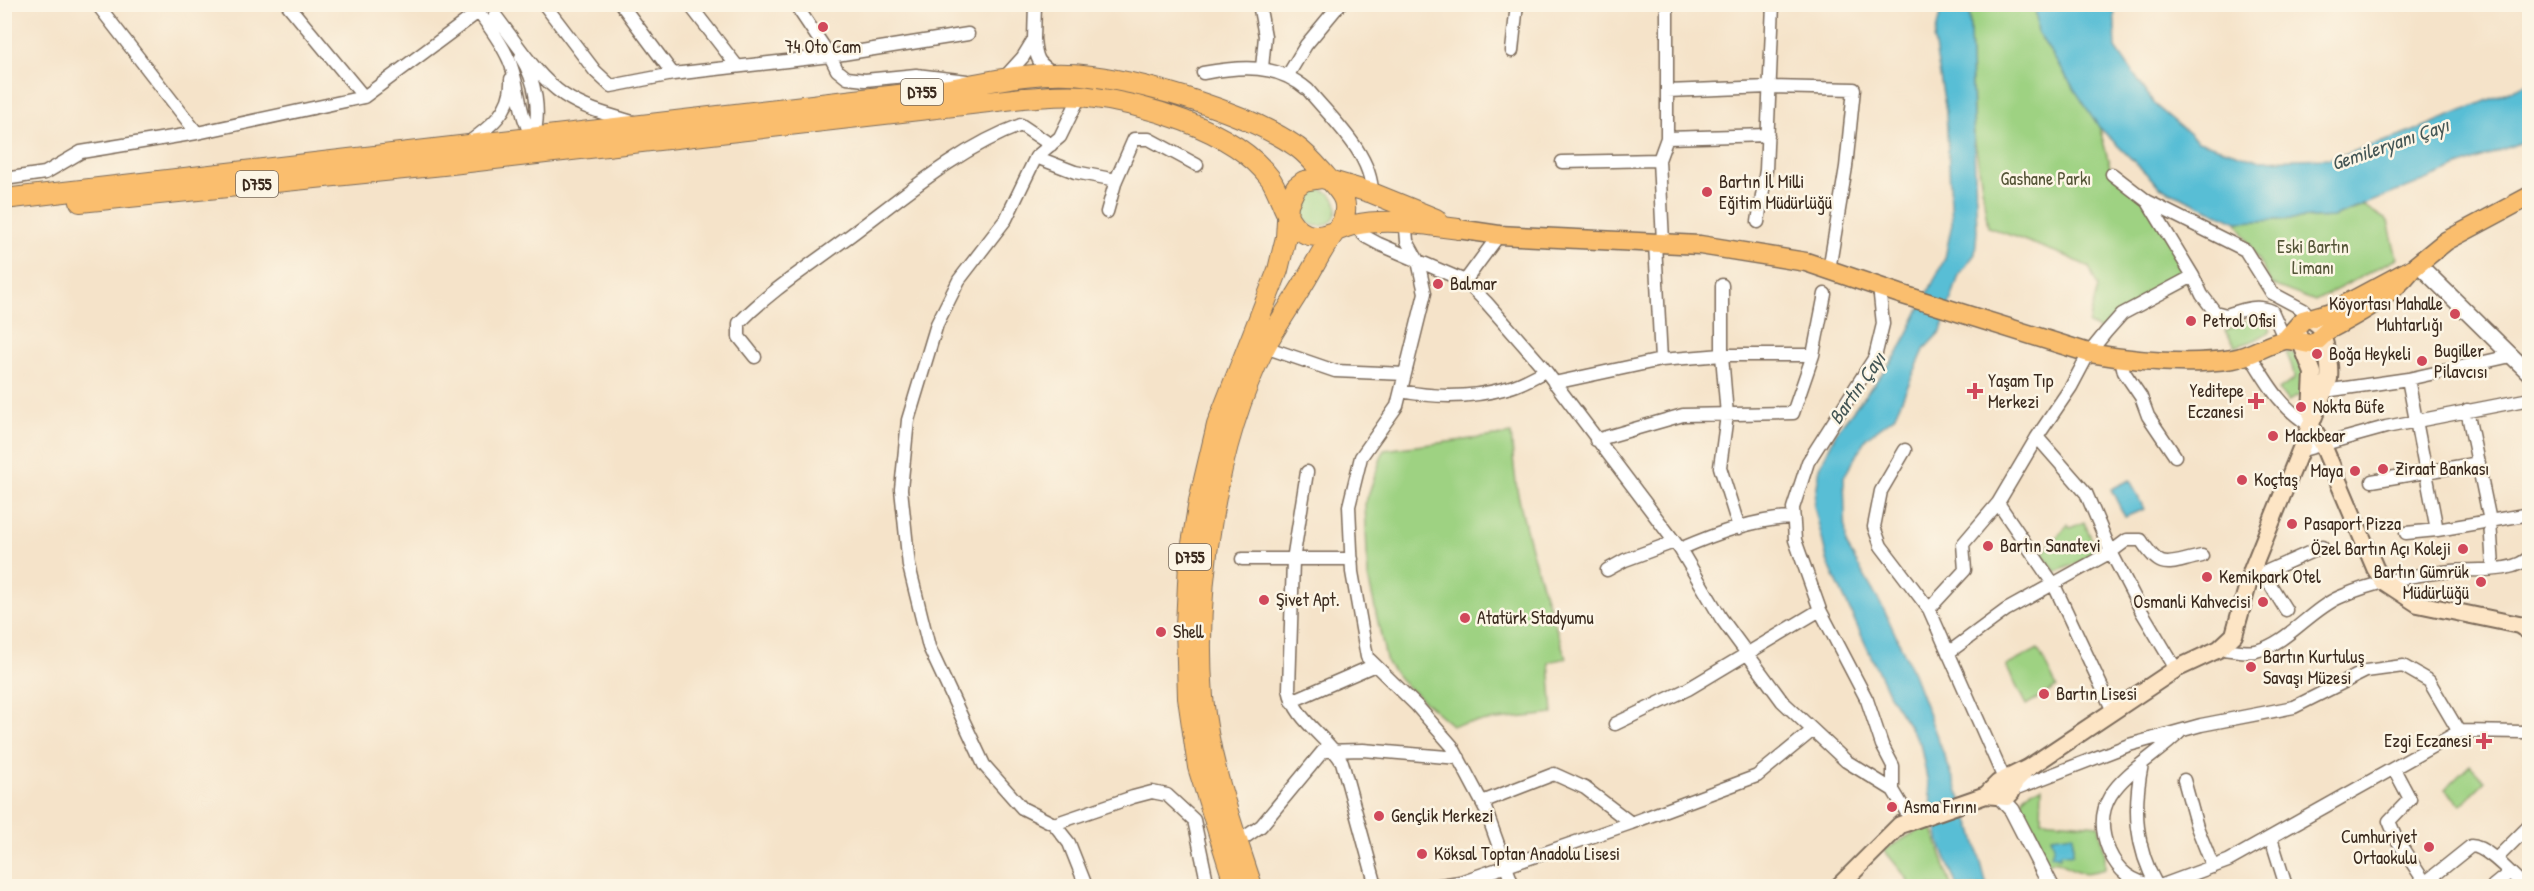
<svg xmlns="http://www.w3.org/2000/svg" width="2534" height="891" font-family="'Patrick Hand',sans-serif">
<rect width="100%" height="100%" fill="#fcf5e5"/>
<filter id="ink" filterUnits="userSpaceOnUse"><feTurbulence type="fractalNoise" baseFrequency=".0167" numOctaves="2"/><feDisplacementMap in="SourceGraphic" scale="12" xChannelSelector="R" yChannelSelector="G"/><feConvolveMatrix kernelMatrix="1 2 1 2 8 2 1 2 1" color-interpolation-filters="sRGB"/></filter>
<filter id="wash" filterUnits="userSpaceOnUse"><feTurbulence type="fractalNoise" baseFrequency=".008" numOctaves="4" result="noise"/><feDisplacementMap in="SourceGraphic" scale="24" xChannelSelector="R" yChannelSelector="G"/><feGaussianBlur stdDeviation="1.35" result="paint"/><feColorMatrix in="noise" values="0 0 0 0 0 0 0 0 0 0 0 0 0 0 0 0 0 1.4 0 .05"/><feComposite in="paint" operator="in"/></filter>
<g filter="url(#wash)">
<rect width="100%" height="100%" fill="#f5e3c9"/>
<!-- green -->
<path fill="#9ed282" stroke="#6c7e50" stroke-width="1.5" d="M1969,5H2035L2038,33L2099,126L2112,174L2147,201L2193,276L2122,314L2106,332L2088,324L2098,287L2089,267L2066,256L1988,227L1974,135Z
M1301 208a18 18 0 1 1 36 0a18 18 0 1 1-36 0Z
M2364,206L2388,221L2397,258L2315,301L2272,285L2237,222L2333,217Z
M2254,317L2265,319L2271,331L2255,340L2236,346L2225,331Z
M2286,353H2293L2307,371L2304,393L2288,401L2279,390L2294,379C2294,369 2290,361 2286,353Z
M1511,434C1513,454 1514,475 1518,494C1529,550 1548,604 1566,658L1549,662L1553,714L1452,725L1404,684L1387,663L1368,577L1365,504L1384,450Z
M2084,522L2098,554L2056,572L2042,554L2068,524L2070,528Z
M2038,649L2057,687L2026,705L2006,666Z
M2470,765L2485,781L2461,805L2445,789Z
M2042,787L2041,820L2099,825L2105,854V869C2096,871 2086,875 2077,871C2065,867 2059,858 2046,863C2038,848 2008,806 2028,793C2032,790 2037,789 2042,787Z
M1931,823L1951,886H1909L1907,878L1884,850Z"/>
<!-- water -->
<path fill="#58bed5" stroke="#4a747a" stroke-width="1.5" d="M1942,5H1969L1977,231L1975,254L1959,275L1941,331L1925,348L1894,417L1866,438L1844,477L1846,544L1884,610L1910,666L1972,828L1987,886H1957L1940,844L1920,743L1889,695L1828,563L1814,506L1820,467L1837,431L1898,353L1945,258L1952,223L1946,112L1934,40Z
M2035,5H2114L2116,48L2155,105L2198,141L2258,160L2332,158L2404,135L2529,83V139L2333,217L2237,222L2160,187L2099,127L2038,33Z
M2130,480L2144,509L2125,517L2111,489Z
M2073,834V854L2060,853V857L2051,855L2054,846L2051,837Z"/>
</g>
<g filter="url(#ink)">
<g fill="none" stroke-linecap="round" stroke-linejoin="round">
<defs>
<path id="minor" d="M97,4L197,133
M287,4L364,97L489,4
M473,4C486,23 500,39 509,60C520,84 518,121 536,140
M544,4L595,71L611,86L673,74L830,56L968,34
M621,4L673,74
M689,4L737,66
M795,4L830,56L837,70L847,78L865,80L916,75L967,81
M1259,4L1265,36L1262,68
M1667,4V138
M495,15C516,42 536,76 564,95C585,109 609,115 633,122
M1034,39C1036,60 1038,63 1055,74
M1512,51L1517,4
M521,57C536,81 541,113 533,138
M1203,73C1241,66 1277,63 1308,90C1332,119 1372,154 1372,193
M1288,75L1306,45L1340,4
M1003,79L1023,57L1034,39L1035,4
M1667,91L1769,87L1854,89L1846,167L1829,270
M1080,96L1060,137L1036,157L1006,219L959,280L937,324L908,420L901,489L909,566L929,647L984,765L1022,808L1054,824L1069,843L1086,886
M468,143C490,127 513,110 511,79
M1036,157L1075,172L1116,180
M1562,162L1659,160
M2112,174L2147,201L2245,250L2272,293L2304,310L2311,319
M4,179L45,173L81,152L197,133L364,97
M2148,202L2193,276L2202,295L2215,312L2226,315C2242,310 2256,304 2272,311L2285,340
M1107,212L1116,180L1134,139H1149L1197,165
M1405,218L1407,241L1418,261L1425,293L1397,406L1361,457L1349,506L1352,572L1367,657L1417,706L1452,746L1485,808L1513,886
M1758,222L1766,170L1773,4
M1352,223L1366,237L1379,244L1465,281L1486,302L1542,366L1680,549L1721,618L1782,701L1846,761L1893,790L1911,820
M1663,242L1659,160L1667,138L1768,135
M1655,243L1661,360
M1465,281L1499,235
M1722,285V355L1727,415L1720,467L1739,528
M1879,286L1883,324L1875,357L1808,462L1793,508L1795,540L1820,610L1867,700L1882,745L1893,766V790
M1265,347L1335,371L1405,374
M2250,355C2268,384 2281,408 2311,426
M755,357L739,337V323C771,290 808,267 844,240C900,199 956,149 1021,125L1051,145
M2121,359L2124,372L2141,397L2148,416L2175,456
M2408,379L2437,530
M1554,383L1661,360L1722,355H1813
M1401,391C1436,398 1472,398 1507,388C1520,385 1533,377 1545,371
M2320,397L2325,391L2408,379L2511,356
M2467,410L2490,521L2493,568
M1596,440L1683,415L1793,413L1813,355L1825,294
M1905,450L1881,491L1874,527L1881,546L1929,609L2005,781
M2299,451L2386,427L2530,399
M1307,472L1293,560L1289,689C1295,721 1326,735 1342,762L1376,886
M2372,481L2479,463
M1998,503L2054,585L2113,711
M2406,533L2437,530L2530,514
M1680,549C1715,534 1756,518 1794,518
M1242,559H1352
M1607,570L1625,560L1674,542
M2256,571L2263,573L2286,610
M2263,573L2322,547
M1929,609L1965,570L1963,544L1998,503L2037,437L2071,387L2089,353L2106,332L2122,314L2193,276
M2219,649C2230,649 2245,653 2256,651C2288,643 2310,610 2340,597C2376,581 2413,575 2452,571C2474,569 2515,574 2530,556
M1948,653L2006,610L2111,552L2086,493L2037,437
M2176,669L2142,612L2111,552L2127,540H2141C2162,573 2167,563 2202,556
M1292,701L1375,665
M1615,724L1688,689L1820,610
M2142,764C2133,808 2135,847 2157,886
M2394,769L2410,799L2389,821L2397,840L2424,881
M2184,780L2197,827L2213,867
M2012,790L2129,745L2201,725L2294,707L2366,671L2403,666L2429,681L2459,732
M1482,802L1554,774L1585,788L1631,823
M1054,824L1133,797L1152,792L1167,795L1194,820L1208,886
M2271,838L2286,886
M1238,842L1261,826L1323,751L1363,750L1459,758
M2496,859L2530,825
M1434,886L1460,882L1631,823L1757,776L1813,730
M2154,886C2132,881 2119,873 2109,851C2083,789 2143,769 2180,732
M2160,886L2228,861L2460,731L2523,732L2530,729
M2421,886L2471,846C2487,846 2512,875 2524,886
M2493,886L2509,873"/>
<path id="tertiary" d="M2418,264L2530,374
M2001,798L2012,810L2051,886"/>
<path id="secondary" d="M2297,332L2313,373L2311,413
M2311,426L2322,443L2375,568L2383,581L2418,604L2519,625L2530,632
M1986,795L1998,783L2028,768L2176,669L2219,649L2234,635L2252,570L2329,379C2331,360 2324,345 2321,327L2311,319
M1839,886L1900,825L1986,795L2007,797L2011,793L2015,781L2023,773"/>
<path id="primary" d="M1458,229L1499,235L1700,245L1806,262L1900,294L2089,353C2135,361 2186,366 2233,359C2251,356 2267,344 2285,340C2295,339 2303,344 2312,344C2320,340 2323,333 2330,329C2362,312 2390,297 2413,268
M2285,340L2303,320L2331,312L2413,268L2446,241L2530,196"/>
<path id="trunk" d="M4,199L950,89C996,80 1044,69 1091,76C1151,84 1248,113 1297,147C1308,155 1317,166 1326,176C1340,192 1351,200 1342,223C1325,242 1315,266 1301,288C1289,308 1276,326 1265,347C1216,442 1194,590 1203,697C1209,762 1232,825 1252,886
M80,202L443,165L1023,98C1042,97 1063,94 1082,96C1141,103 1233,128 1270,178C1282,195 1285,226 1306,234C1322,241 1338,228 1354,225C1387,218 1425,224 1458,229
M1235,886L1198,767L1188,698L1186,626L1189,562L1199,501L1217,425L1278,270L1286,237L1288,204L1296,187L1304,181L1322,178L1372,193L1436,219"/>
</defs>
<!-- minor casing -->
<use href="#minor" stroke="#7c6b5a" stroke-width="15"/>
<!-- tertiary casing -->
<use href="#tertiary" stroke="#7c6b5a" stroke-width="18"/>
<!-- secondary casing -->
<use href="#secondary" stroke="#7c6b5a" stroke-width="20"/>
<!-- primary casing -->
<use href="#primary" stroke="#7c6b5a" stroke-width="21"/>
<!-- trunk casing -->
<use href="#trunk" stroke="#7c6b5a" stroke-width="22"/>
<!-- minor -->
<use href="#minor" stroke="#fff" stroke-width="12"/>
<!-- tertiary -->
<use href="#tertiary" stroke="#fff" stroke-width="15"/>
<!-- secondary -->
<use href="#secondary" stroke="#fde5c5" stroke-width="16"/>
<!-- primary -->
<use href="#primary" stroke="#fabe6e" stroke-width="18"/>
<!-- trunk -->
<use href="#trunk" stroke="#fabe6e" stroke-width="20"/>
</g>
</g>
<!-- markers -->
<g fill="#d1495b" stroke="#fcf5e5" stroke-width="2">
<circle cx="823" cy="27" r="6"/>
<circle cx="1707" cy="192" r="6"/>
<circle cx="1438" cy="284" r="6"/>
<circle cx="2455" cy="314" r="6"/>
<circle cx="2191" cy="321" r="6"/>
<circle cx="2317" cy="354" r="6"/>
<circle cx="2422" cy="361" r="6"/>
<path d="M1972 382h6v6h6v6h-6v6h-6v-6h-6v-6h6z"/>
<path d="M2253 392h6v6h6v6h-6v6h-6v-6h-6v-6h6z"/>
<circle cx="2301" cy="407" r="6"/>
<circle cx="2273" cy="436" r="6"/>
<circle cx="2383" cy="469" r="6"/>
<circle cx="2355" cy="471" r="6"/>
<circle cx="2242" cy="480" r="6"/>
<circle cx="2292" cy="524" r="6"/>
<circle cx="1988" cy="546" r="6"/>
<circle cx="2463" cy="549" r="6"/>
<circle cx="2207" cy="577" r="6"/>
<circle cx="2481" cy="582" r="6"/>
<circle cx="1264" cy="600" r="6"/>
<circle cx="2263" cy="602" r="6"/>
<circle cx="1465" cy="618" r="6"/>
<circle cx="1161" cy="632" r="6"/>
<circle cx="2251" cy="667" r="6"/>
<circle cx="2044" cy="694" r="6"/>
<path d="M2481 732h6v6h6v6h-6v6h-6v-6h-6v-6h6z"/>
<circle cx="1892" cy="807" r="6"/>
<circle cx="1379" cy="816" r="6"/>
<circle cx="2429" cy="847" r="6"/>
<circle cx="1422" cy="854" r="6"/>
</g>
<g text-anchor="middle" stroke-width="5" stroke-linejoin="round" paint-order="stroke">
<!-- shield labels -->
<g fill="#fcf5e5" stroke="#75675a" stroke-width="1.5">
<rect x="901" y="79" width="42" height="26" rx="4.5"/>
<rect x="236" y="171" width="42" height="26" rx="4.5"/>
<rect x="1169" y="544" width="42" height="26" rx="4.5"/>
</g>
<g font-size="16" font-weight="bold" fill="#3b2a1e">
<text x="922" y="98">D755</text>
<text x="257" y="190">D755</text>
<text x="1190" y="563">D755</text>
</g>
<!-- poi labels -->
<g font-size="18" fill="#3b2a1e" stroke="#fcf5e5" text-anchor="start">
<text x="823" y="53" text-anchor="middle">74 Oto Cam</text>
<text x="1719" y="188">Bartın İl Milli<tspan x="1719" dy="21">Eğitim Müdürlüğü</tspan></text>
<text x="1450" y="290">Balmar</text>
<text x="2443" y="310" text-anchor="end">Köyortası Mahalle<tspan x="2443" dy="21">Muhtarlığı</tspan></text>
<text x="2203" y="327">Petrol Ofisi</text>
<text x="2434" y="357">Bugiller<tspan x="2434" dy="21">Pilavcısı</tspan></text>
<text x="2329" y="360">Boğa Heykeli</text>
<text x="1988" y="387">Yaşam Tıp<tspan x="1988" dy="21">Merkezi</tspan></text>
<text x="2244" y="397" text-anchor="end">Yeditepe<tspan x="2244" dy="21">Eczanesi</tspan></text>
<text x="2313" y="413">Nokta Büfe</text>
<text x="2285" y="442">Mackbear</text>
<text x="2395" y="475">Ziraat Bankası</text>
<text x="2343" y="477" text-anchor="end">Maya</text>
<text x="2254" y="486">Koçtaş</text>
<text x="2304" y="530">Pasaport Pizza</text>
<text x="2000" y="552">Bartın Sanatevi</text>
<text x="2451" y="555" text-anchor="end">Özel Bartın Açı Koleji</text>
<text x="2469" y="578" text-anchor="end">Bartın Gümrük<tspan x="2469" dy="21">Müdürlüğü</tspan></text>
<text x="2219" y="583">Kemikpark Otel</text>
<text x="1276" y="606">Şivet Apt.</text>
<text x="2251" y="608" text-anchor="end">Osmanli Kahvecisi</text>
<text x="1477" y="624">Atatürk Stadyumu</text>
<text x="1173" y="638">Shell</text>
<text x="2263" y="663">Bartın Kurtuluş<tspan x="2263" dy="21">Savaşı Müzesi</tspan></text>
<text x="2056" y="700">Bartın Lisesi</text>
<text x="2472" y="747" text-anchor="end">Ezgi Eczanesi</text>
<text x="1904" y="813">Asma Fırını</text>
<text x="1391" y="822">Gençlik Merkezi</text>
<text x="2417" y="843" text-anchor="end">Cumhuriyet<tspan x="2417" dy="21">Ortaokulu</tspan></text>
<text x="1434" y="860">Köksal Toptan Anadolu Lisesi</text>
</g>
<!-- park labels -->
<g font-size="18" fill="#545437" stroke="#fcf5e5">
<text x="2046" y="185">Gashane Parkı</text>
<text x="2313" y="253">Eski Bartın<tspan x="2313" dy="21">Limanı</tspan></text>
</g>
<!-- water labels -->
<g font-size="20" font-style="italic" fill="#445655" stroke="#fcf5e5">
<text transform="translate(2390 144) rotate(-19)" y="7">Gemileryanı Çayı</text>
<text transform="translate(1857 388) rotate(-55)" y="7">Bartın Çayı</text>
</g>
</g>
<!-- margin -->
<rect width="2534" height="891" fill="none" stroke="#fcf5e5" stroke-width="24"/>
</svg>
